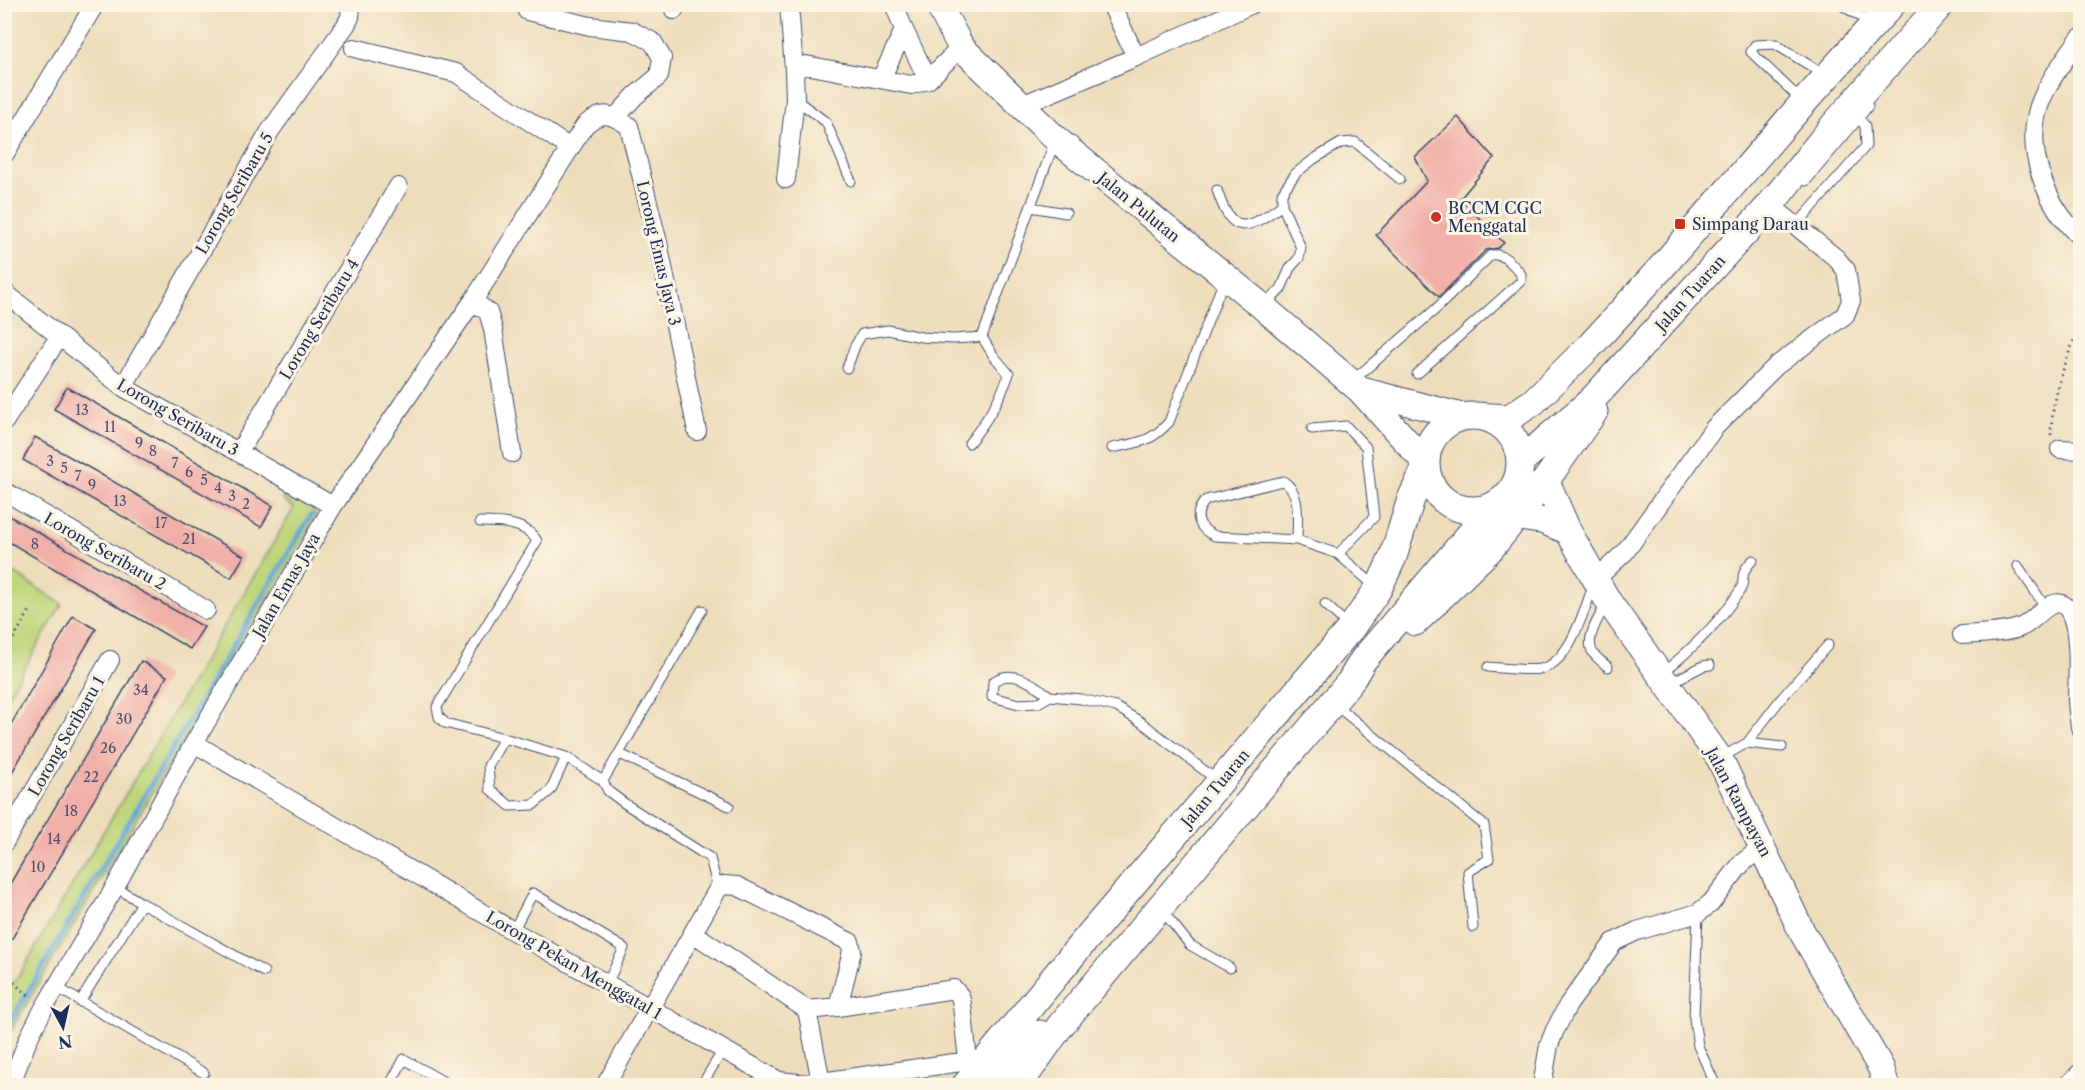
<svg xmlns="http://www.w3.org/2000/svg" width="2085" height="1090" font-family="'Libre Caslon Text',serif">
<rect width="100%" height="100%" fill="#fcf5e5"/>
<filter id="ink" filterUnits="userSpaceOnUse"><feTurbulence type="fractalNoise" baseFrequency=".0167" numOctaves="2"/><feDisplacementMap in="SourceGraphic" scale="12" xChannelSelector="R" yChannelSelector="G"/><feConvolveMatrix kernelMatrix="1 2 1 2 8 2 1 2 1" color-interpolation-filters="sRGB"/></filter>
<filter id="wash" filterUnits="userSpaceOnUse"><feTurbulence type="fractalNoise" baseFrequency=".008" numOctaves="4" result="noise"/><feDisplacementMap in="SourceGraphic" scale="24" xChannelSelector="R" yChannelSelector="G"/><feGaussianBlur stdDeviation="1.35" result="paint"/><feColorMatrix in="noise" values="0 0 0 0 0 0 0 0 0 0 0 0 0 0 0 0 0 1.4 0 .05"/><feComposite in="paint" operator="in"/></filter>
<g filter="url(#wash)">
<rect width="100%" height="100%" fill="#edb"/>
<!-- green -->
<path fill="#bed579" stroke="#6c826c" stroke-width="1.5" d="M288,490L311,502L316,518L5,1040V980L12,985L17,979L294,508L282,499Z
M5,567L62,604L5,701Z"/>
<g fill="none" stroke-linecap="round" stroke-linejoin="round">
<!-- stream -->
<path stroke="#62a5d7" stroke-width="5" d="M4,1032L311,515"/>
</g>
<g id="blocks">
<!-- building -->
<path fill="#f0b0a9" d="M1458,117L1494,158L1460,199L1504,243L1498,248L1486,250L1439,297L1376,235L1427,181L1415,157Z
M67,387L273,506L261,527L54,409Z
M35,437L244,556L231,578L23,460Z
M4,513L204,627L190,649L4,539Z
M73,616L96,629L4,786V726L9,728Z
M141,661L167,676L4,952V894Z"/>
</g>
</g>
<g filter="url(#ink)">
<use href="#blocks" fill-opacity="0" stroke="#3b496c" stroke-width="1.5"/>
<g fill="none" stroke-linecap="round" stroke-linejoin="round">
<defs>
<path id="lane" d="M1840,4L1872,24
M795,99L826,122L851,181
M1801,100L1751,52L1755,45L1775,44L1825,75
M1806,181L1859,118
M1217,190C1232,237 1246,231 1282,205
M1031,207L1066,213
M1796,226L1866,146L1865,126L1859,118L1868,106
M1265,305L1281,289L1290,268L1299,258L1301,248L1282,205V193L1296,173L1314,159L1341,143L1355,142L1400,179
M847,368L855,346L862,334L888,330L921,337L954,339L982,337
M1352,381L1436,309L1491,255C1505,253 1512,264 1521,274V281L1417,374
M1312,429L1346,426L1366,447L1374,517L1338,554
M969,443C987,421 1000,400 1009,374L993,355L982,337L1055,141
M1112,448C1139,442 1150,443 1169,422L1224,280
M480,522C499,522 526,522 537,541L437,707L439,717L445,723L504,738L566,757L603,781
M1297,540C1297,521 1302,492 1283,481L1206,500C1192,514 1198,529 1215,536L1297,540L1338,554L1376,587
M2018,566L2046,608
M1607,603C1600,615 1584,639 1593,653C1596,658 1604,663 1608,667
M1325,604L1349,626
M702,610L603,781L608,791L624,803L710,858L718,889
M1488,667C1504,668 1524,671 1540,669C1570,664 1584,609 1594,584
M1661,674C1690,651 1719,623 1739,592C1748,580 1736,576 1753,560
M1668,684L1703,666L1710,665
M1050,696C1035,685 1012,667 993,682L992,697L1019,704L1038,703L1050,696L1081,699L1116,707L1141,722L1218,781
M1334,704L1484,825L1489,859L1468,872L1473,927
M504,738L488,766L490,789L510,806L533,805L551,790L566,757
M1747,743L1782,747
M620,754L729,806
M1722,757L1747,743L1780,700L1828,645
M142,903L264,972
M1161,909L1190,945L1230,968
M1698,913L1694,1018L1698,1046L1716,1086
M513,931L533,893L624,948L607,984
M56,987L204,1073
M80,1002L142,903L115,887
M389,1086L404,1059L451,1086
M701,1086L723,1050"/>
<path id="street" d="M673,4L674,10
M789,4L794,70
M1111,4L1136,57
M527,11L590,26L632,31L653,42L662,58L659,76L635,96L616,117
M904,30L928,80
M2080,38C2065,59 2048,81 2039,106C2024,152 2047,206 2080,237
M354,48L456,73L570,148
M881,79L904,30L894,4
M1022,105L1136,57L1252,4
M4,155L95,4
M786,179L795,99L794,70L806,65L911,85L928,80L961,47
M4,292L123,387L333,506
M473,301L488,312L493,329L512,453
M123,387L270,131L346,25L350,17L351,4
M4,422L59,337
M2060,449L2080,450
M239,452L398,187
M4,491L206,610
M1596,579L1625,552L1714,428L1776,366L1845,315L1851,301L1846,270L1836,258L1770,205
M1962,635C1977,634 2009,633 2021,627C2033,622 2040,610 2051,605C2085,590 2077,683 2077,699C2077,708 2079,717 2080,727
M194,743L513,931L779,1081L799,1083L821,1082L968,1061L981,1066
M4,843L110,660
M693,933L807,1010L838,1007L954,989L960,996L962,1005L968,1061
M807,1010L821,1082
M10,1086L29,1037L44,1008L115,887L194,743L333,506L473,301L585,125C603,109 612,115 629,126L658,243L697,431
M605,1086L718,889L724,885L737,886L850,942L852,951L838,1007
M1542,1086L1549,1045L1555,1030L1568,1005L1614,942L1637,931L1698,913L1711,903L1742,863L1763,847
M2067,1086L2080,1073"/>
<path id="secondary" d="M938,4L961,47L1056,139L1263,307L1360,390L1425,462
M1360,390L1464,417
M1546,480L1568,531L1608,601L1720,759L1801,930L1881,1068L1886,1086
M1516,517L1543,521L1568,531"/>
<path id="primary" d="M1426 463a47 47 0 1 1 94 0a47 47 0 1 1-94 0Z
M1475,416L1509,418L1533,402L1589,347L1661,268L1803,103L1892,4
M1521,461L1591,401L1770,205L1834,125L1941,4
M1415,622L1490,549L1546,480L1594,412
M965,1086L1075,952L1351,628L1378,589L1393,557L1411,499L1426,467
M991,1086L1031,1038L1040,1034
M1018,1086L1060,1026L1350,682L1363,660L1494,506"/>
</defs>
<!-- lane casing -->
<use href="#lane" stroke="#3b496c" stroke-width="11"/>
<!-- street casing -->
<use href="#street" stroke="#3b496c" stroke-width="20"/>
<!-- secondary casing -->
<use href="#secondary" stroke="#3b496c" stroke-width="28"/>
<!-- primary casing -->
<use href="#primary" stroke="#3b496c" stroke-width="29"/>
<!-- path -->
<path stroke="#3b496c" stroke-width="3" stroke-dasharray="1.5 4.5" stroke-linecap="butt" d="M2051,435C2051,402 2066,356 2080,327
M4,654L31,609
M4,975L31,997"/>
<!-- lane -->
<use href="#lane" stroke="#fff" stroke-width="9"/>
<!-- street -->
<use href="#street" stroke="#fff" stroke-width="18"/>
<!-- secondary -->
<use href="#secondary" stroke="#fff" stroke-width="26"/>
<!-- primary -->
<use href="#primary" stroke="#fff" stroke-width="27"/>
</g>
</g>
<!-- markers -->
<g fill="#c8321e" stroke="#fcf5e5" stroke-width="2">
<circle cx="1436" cy="217" r="6"/>
<rect x="1674" y="218" width="12" height="12" rx="3"/>
</g>
<g text-anchor="middle" stroke-width="6" stroke-linejoin="round" paint-order="stroke">
<!-- number labels -->
<g font-size="14" fill="#504f71">
<text x="82" y="415">13</text>
<text x="110" y="432">11</text>
<text x="139" y="448">9</text>
<text x="153" y="456">8</text>
<text x="50" y="466">3</text>
<text x="175" y="468">7</text>
<text x="64" y="473">5</text>
<text x="189" y="477">6</text>
<text x="78" y="481">7</text>
<text x="204" y="485">5</text>
<text x="92" y="490">9</text>
<text x="218" y="493">4</text>
<text x="232" y="501">3</text>
<text x="120" y="506">13</text>
<text x="246" y="509">2</text>
<text x="161" y="528">17</text>
<text x="189" y="544">21</text>
<text x="35" y="549">8</text>
<text x="141" y="695">34</text>
<text x="124" y="724">30</text>
<text x="108" y="753">26</text>
<text x="91" y="782">22</text>
<text x="71" y="816">18</text>
<text x="54" y="844">14</text>
<text x="38" y="872">10</text>
</g>
<!-- street labels -->
<g font-size="16" fill="#1b2f5e" stroke="#fcf5e5">
<text transform="translate(234 193) rotate(-60)" y="6">Lorong Seribaru 5</text>
<text transform="translate(1139 207) rotate(39)" y="6">Jalan Pulutan</text>
<text transform="translate(659 253) rotate(77)" y="6">Lorong Emas Jaya 3</text>
<text transform="translate(1690 293) rotate(-48)" y="6">Jalan Tuaran</text>
<text transform="translate(319 319) rotate(-59)" y="6">Lorong Seribaru 4</text>
<text transform="translate(178 417) rotate(30)" y="6">Lorong Seribaru 3</text>
<text transform="translate(105 551) rotate(30)" y="6">Lorong Seribaru 2</text>
<text transform="translate(286 585) rotate(-60)" y="6">Jalan Emas Jaya</text>
<text transform="translate(66 736) rotate(-60)" y="6">Lorong Seribaru 1</text>
<text transform="translate(1215 788) rotate(-50)" y="6">Jalan Tuaran</text>
<text transform="translate(1739 802) rotate(62)" y="6">Jalan Rampayan</text>
<text transform="translate(574 965) rotate(30)" y="6">Lorong Pekan Menggatal 1</text>
</g>
<!-- poi labels -->
<g font-size="16" fill="#1b2f5e" stroke="#fcf5e5" text-anchor="start">
<text x="1448" y="214">BCCM CGC<tspan x="1448" dy="18">Menggatal</tspan></text>
<text x="1692" y="230">Simpang Darau</text>
</g>
</g>
<!-- margin -->
<rect width="2085" height="1090" fill="none" stroke="#fcf5e5" stroke-width="24"/>
<!-- north arrow -->
<g transform="translate(63 1027) rotate(172)" stroke="#fcf5e5" stroke-width="4.5" paint-order="stroke">
<path d="M0-4.5L10 22L0 15L-10 22Z" fill="#1b2f5e"/>
<text y="-9" font-size="16" font-weight="bold" text-anchor="middle" fill="#1b2f5e">N</text>
</g>
</svg>
